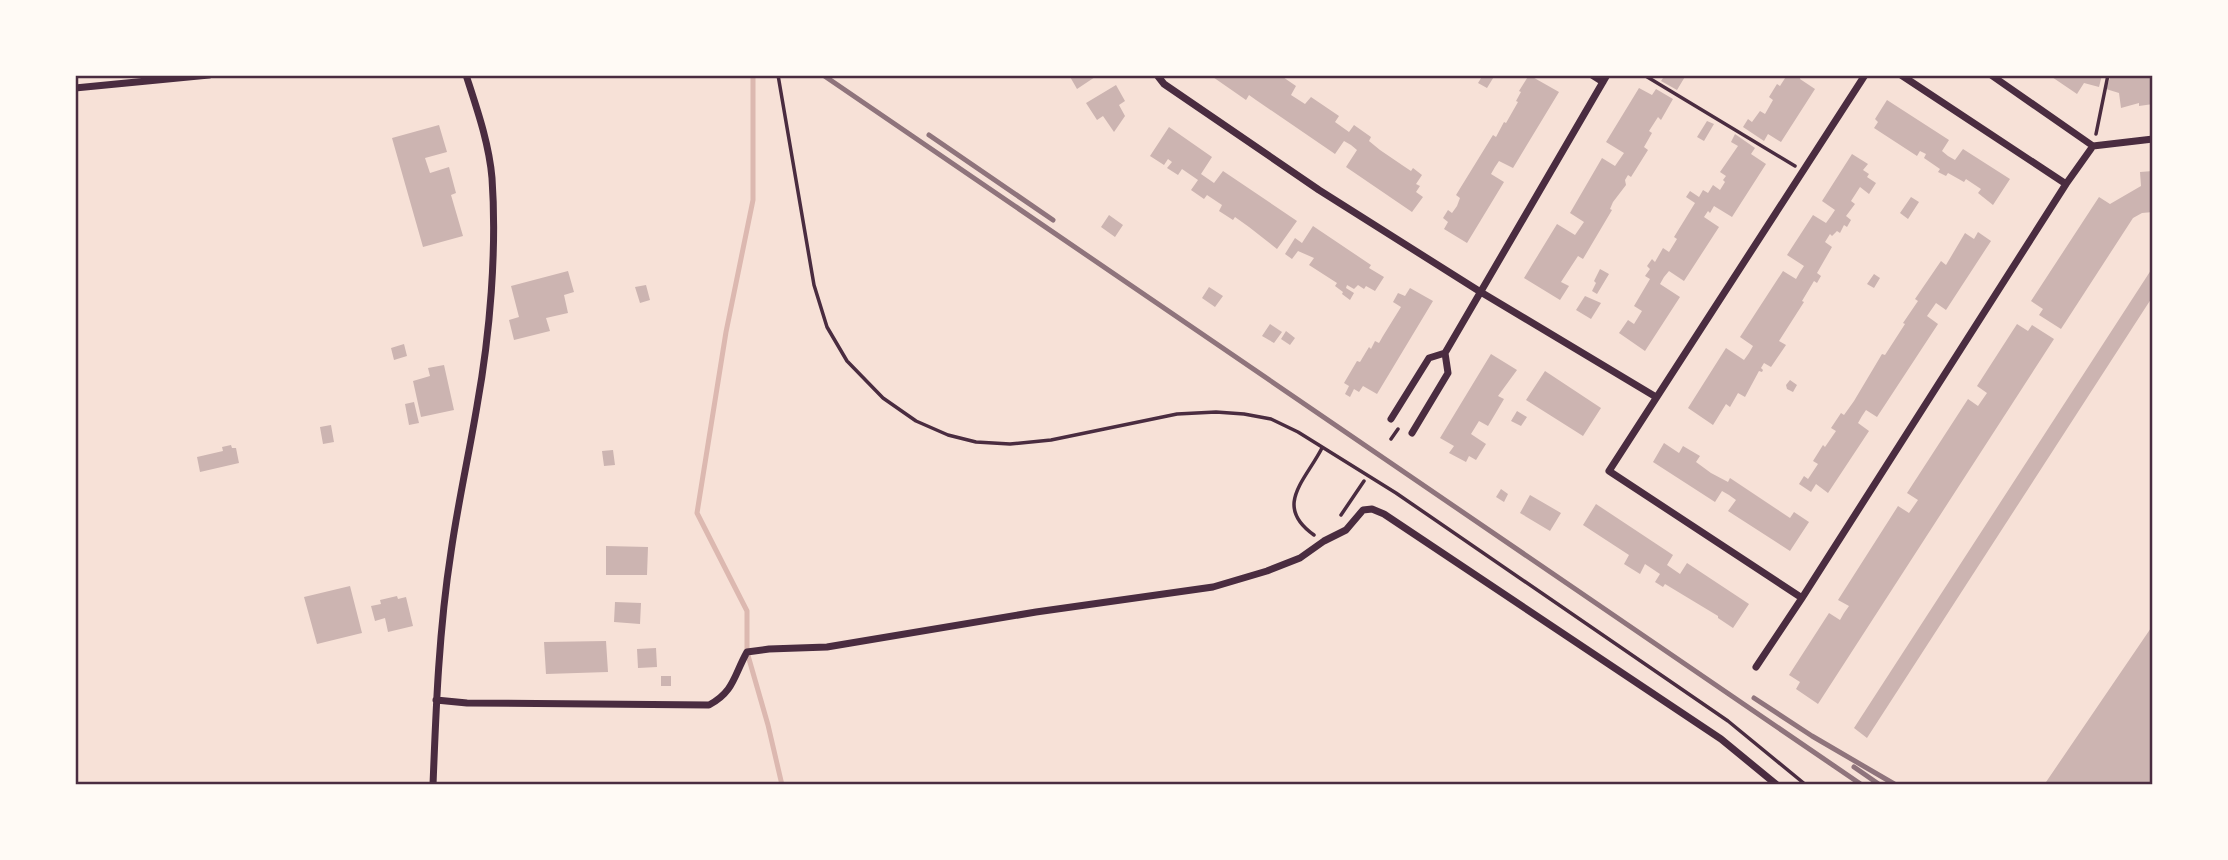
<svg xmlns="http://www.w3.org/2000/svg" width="2228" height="860" font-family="Georgia,serif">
<rect width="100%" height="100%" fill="#f7e1d7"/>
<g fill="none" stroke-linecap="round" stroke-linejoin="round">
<!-- stream -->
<path stroke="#dcb8b0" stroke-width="5" d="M753,75V200L726,332L697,513L747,611V652L768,725L782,785"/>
</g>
<!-- building -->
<path fill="#ccb4b1" d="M1069,75H1098L1077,89Z
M1210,75H1280L1296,86L1291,95L1305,104L1311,97L1339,116L1335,122L1349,132L1354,125L1371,137L1369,141L1380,150L1402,165L1411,171L1413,168L1422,175L1416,184L1420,186L1416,192L1423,197L1412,212L1346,167L1357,150L1351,145L1344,141L1335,154L1256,100L1249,95L1246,100Z
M1483,75H1495L1487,88L1478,83Z
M1529,75L1559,92L1513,168L1499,161L1495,167L1491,174L1504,182L1467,243L1444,229L1448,222L1443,218L1448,210L1452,213L1457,206L1460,198L1456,195L1493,135L1496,137L1504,122L1506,123L1518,102L1516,101L1521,92L1519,91Z
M1665,75H1686L1677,90L1661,81Z
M1787,75H1801L1800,79L1815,89L1781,142L1768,134L1764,141L1743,127L1748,119L1752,122L1760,111L1765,114L1773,100L1769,97L1777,84L1780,86Z
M2049,75H2102L2099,87L2084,83L2077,94Z
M2111,75H2153V104L2139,106V103L2121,108L2119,93L2106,89Z
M1116,85L1125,101L1119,105L1125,116L1114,132L1103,116L1097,120L1086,103Z
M1639,88L1652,95L1656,89L1673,99L1661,120L1658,117L1649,131L1652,133L1644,147L1648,150L1631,177L1628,175L1625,180L1626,185L1613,202L1610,209L1612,210L1583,259L1578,256L1561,282L1569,286L1560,300L1524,278L1557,224L1575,235L1584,222L1570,213L1602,158L1615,166L1624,153L1606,142Z
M1887,100L1949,140L1942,151L1948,156L1955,160L1963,149L2010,179L1993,205L1978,193L1981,189L1966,179L1964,182L1948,173L1946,176L1938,172L1940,169L1924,158L1926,154L1920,151L1917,156L1874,128L1878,122L1875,119Z
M1707,121L1714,124L1704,141L1697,137Z
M439,125L447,152L425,158L430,173L449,167L456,193L451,195L463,236L423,247L392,138Z
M1169,127L1212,157L1201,174L1214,183L1223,171L1297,221L1277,249L1249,227L1235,217L1233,220L1219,211L1222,205L1207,195L1204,199L1191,190L1198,180L1182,169L1178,175L1167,168L1172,162L1168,159L1164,165L1150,156Z
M1735,134L1755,148L1751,154L1766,164L1732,217L1714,206L1710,213L1708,211L1704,217L1719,227L1684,281L1669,271L1664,277L1660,284L1680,297L1645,351L1619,333L1628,320L1634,324L1642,311L1634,306L1650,279L1645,276L1650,269L1647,266L1652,259L1655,262L1663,248L1669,252L1677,239L1674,237L1695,203L1686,197L1690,191L1699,197L1703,190L1708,193L1713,185L1720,190L1725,182L1723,180L1726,176L1720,172L1738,146L1731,142Z
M1852,154L1868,164L1863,170L1869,174L1867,177L1876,183L1869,194L1860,187L1851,201L1855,204L1846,216L1851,220L1847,227L1844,225L1840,233L1837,231L1832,236L1830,234L1825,242L1832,247L1817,273L1821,276L1817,283L1814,281L1802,301L1804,302L1779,341L1786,345L1771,367L1764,363L1761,368L1763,370L1762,372L1759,371L1745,397L1738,393L1730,407L1726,404L1713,425L1688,408L1726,348L1744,360L1749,353L1753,346L1740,337L1783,271L1796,279L1800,272L1804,266L1787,255L1813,215L1826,223L1831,216L1835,210L1822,201Z
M2153,171V212L2142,213L2133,218L2061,329L2039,315L2043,309L2031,301L2099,197L2110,204L2141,186L2140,172Z
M1911,197L1919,202L1908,219L1900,213Z
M1109,215L1123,225L1115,237L1101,227Z
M1313,226L1371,265L1369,268L1384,277L1375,291L1366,286L1364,289L1358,285L1354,289L1347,285L1346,288L1354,293L1350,300L1342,294L1343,292L1335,286L1337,283L1309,265L1314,258L1298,251L1292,259L1285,254L1295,238L1302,243Z
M1978,232L1991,241L1946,310L1936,303L1927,316L1938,324L1877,417L1866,410L1862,416L1858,423L1869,431L1828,493L1816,484L1811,492L1799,484L1804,476L1808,479L1818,464L1813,461L1823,445L1825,447L1836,431L1831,428L1841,413L1844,415L1854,401L1882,354L1885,355L1905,324L1903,323L1918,301L1915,299L1941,261L1946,265L1965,233L1974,239Z
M2153,267V296L1867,738L1854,728Z
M1600,269L1609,274L1597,294L1592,291L1596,283L1594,281Z
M568,271L574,292L564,295L568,313L546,318L550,331L514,340L509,320L519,317L511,286Z
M1874,274L1880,278L1874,288L1867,284Z
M646,285L650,300L640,303L635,287Z
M1209,287L1223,296L1215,307L1202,298Z
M1410,288L1433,301L1377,394L1363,386L1359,392L1354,389L1350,397L1345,394L1349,386L1344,383L1357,361L1360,362L1369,347L1371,349L1375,341L1379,343L1383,336L1401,307L1393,302L1398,293L1405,296Z
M1585,296L1601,303L1591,319L1576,310Z
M1270,324L1282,332L1274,343L1262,336Z
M2017,324L2028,331L2032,325L2054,339L1818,704L1796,689L1800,682L1789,675L1829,613L1840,620L1844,613L1849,606L1838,600L1898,506L1909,513L1918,500L1907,493L1968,399L1978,406L1987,393L1977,386Z
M1286,331L1295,338L1290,345L1281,339Z
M404,344L407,356L394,360L391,348Z
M1491,354L1517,370L1498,396L1504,399L1488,426L1479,421L1471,434L1486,444L1476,460L1469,456L1466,462L1449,453L1454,446L1440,438Z
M444,365L454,410L421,417L413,381L430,376L428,368Z
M1545,371L1601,408L1583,436L1526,400Z
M1790,380L1797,385L1793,392L1787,389L1786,385Z
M414,402L419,423L409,425L405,404Z
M1517,411L1527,417L1521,426L1511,421Z
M331,425L334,442L323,444L320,427Z
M1664,443L1679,453L1683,446L1700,456L1696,462L1711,473L1728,482L1730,478L1790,518L1794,512L1809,522L1790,551L1728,511L1736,500L1729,495L1722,491L1715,502L1653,462Z
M231,445L232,448H236L239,463L200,472L197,457L223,451L222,447Z
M613,450L615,465L604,466L602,451Z
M1501,489L1508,494L1504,502L1496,497Z
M1530,495L1561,513L1550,531L1520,513Z
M1596,504L1673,555L1667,565L1680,574L1687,563L1749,604L1733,628L1718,618V616L1665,584L1663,587L1655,582L1660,574L1645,564L1640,574L1624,564L1629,555L1583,525Z
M606,546L648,547L647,575H606Z
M350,586L362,633L317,644L304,597Z
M397,596L398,599L406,597L413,626L388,632L385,618L375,621L371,606L381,604L380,600Z
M615,602L641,603L640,624L614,622Z
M2153,625V785H2044Z
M606,641L608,672L546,674L544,642Z
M656,648L657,667L638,668L637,649Z
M661,676H671V686H661Z"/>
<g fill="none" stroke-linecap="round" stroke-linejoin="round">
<!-- path -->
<path stroke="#4a2c40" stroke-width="3.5" d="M778,75L814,285L827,327L847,361L883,398L916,421L948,435L976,442L1010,444L1051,440L1177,414L1216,412L1244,414L1271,419L1298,432L1396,493L1728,721L1806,785
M1644,75L1795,166
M2096,134L2108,75
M1391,439L1398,429
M1341,515L1364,481
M1314,535C1273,506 1305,481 1322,448"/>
<!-- minor -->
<path stroke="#4a2c40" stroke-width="7" d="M1157,75L1164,84L1319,190L1479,291L1656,397
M1592,75L1603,82
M1901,75L2066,184
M1991,75L2093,146
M75,88L209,75
M1391,419L1429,358L1445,353
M1412,433L1448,373L1445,353L1607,75
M1802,598L1609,471L1865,75
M1756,667L1802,598L2066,184L2093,146L2153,139
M436,700L467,703L709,705C734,692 734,675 747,652L769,649L827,647L1036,612L1213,587L1267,571L1300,558L1324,541L1346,530L1363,510L1372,509L1384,514L1721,739L1777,785
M433,785C436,707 439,629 451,552C458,503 469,454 477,406C490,334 497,250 492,178C489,143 477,109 466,75"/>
<!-- rail -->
<path stroke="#8f747c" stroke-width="5" d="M823,75L1862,785
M929,135L1053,220
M1754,698L1812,736L1896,785
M1854,767L1880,785"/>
</g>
<!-- border -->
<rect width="2228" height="860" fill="none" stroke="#fffaf5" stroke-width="154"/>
<rect x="77" y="77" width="2074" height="706" fill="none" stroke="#4a2c40" stroke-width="2.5"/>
</svg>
